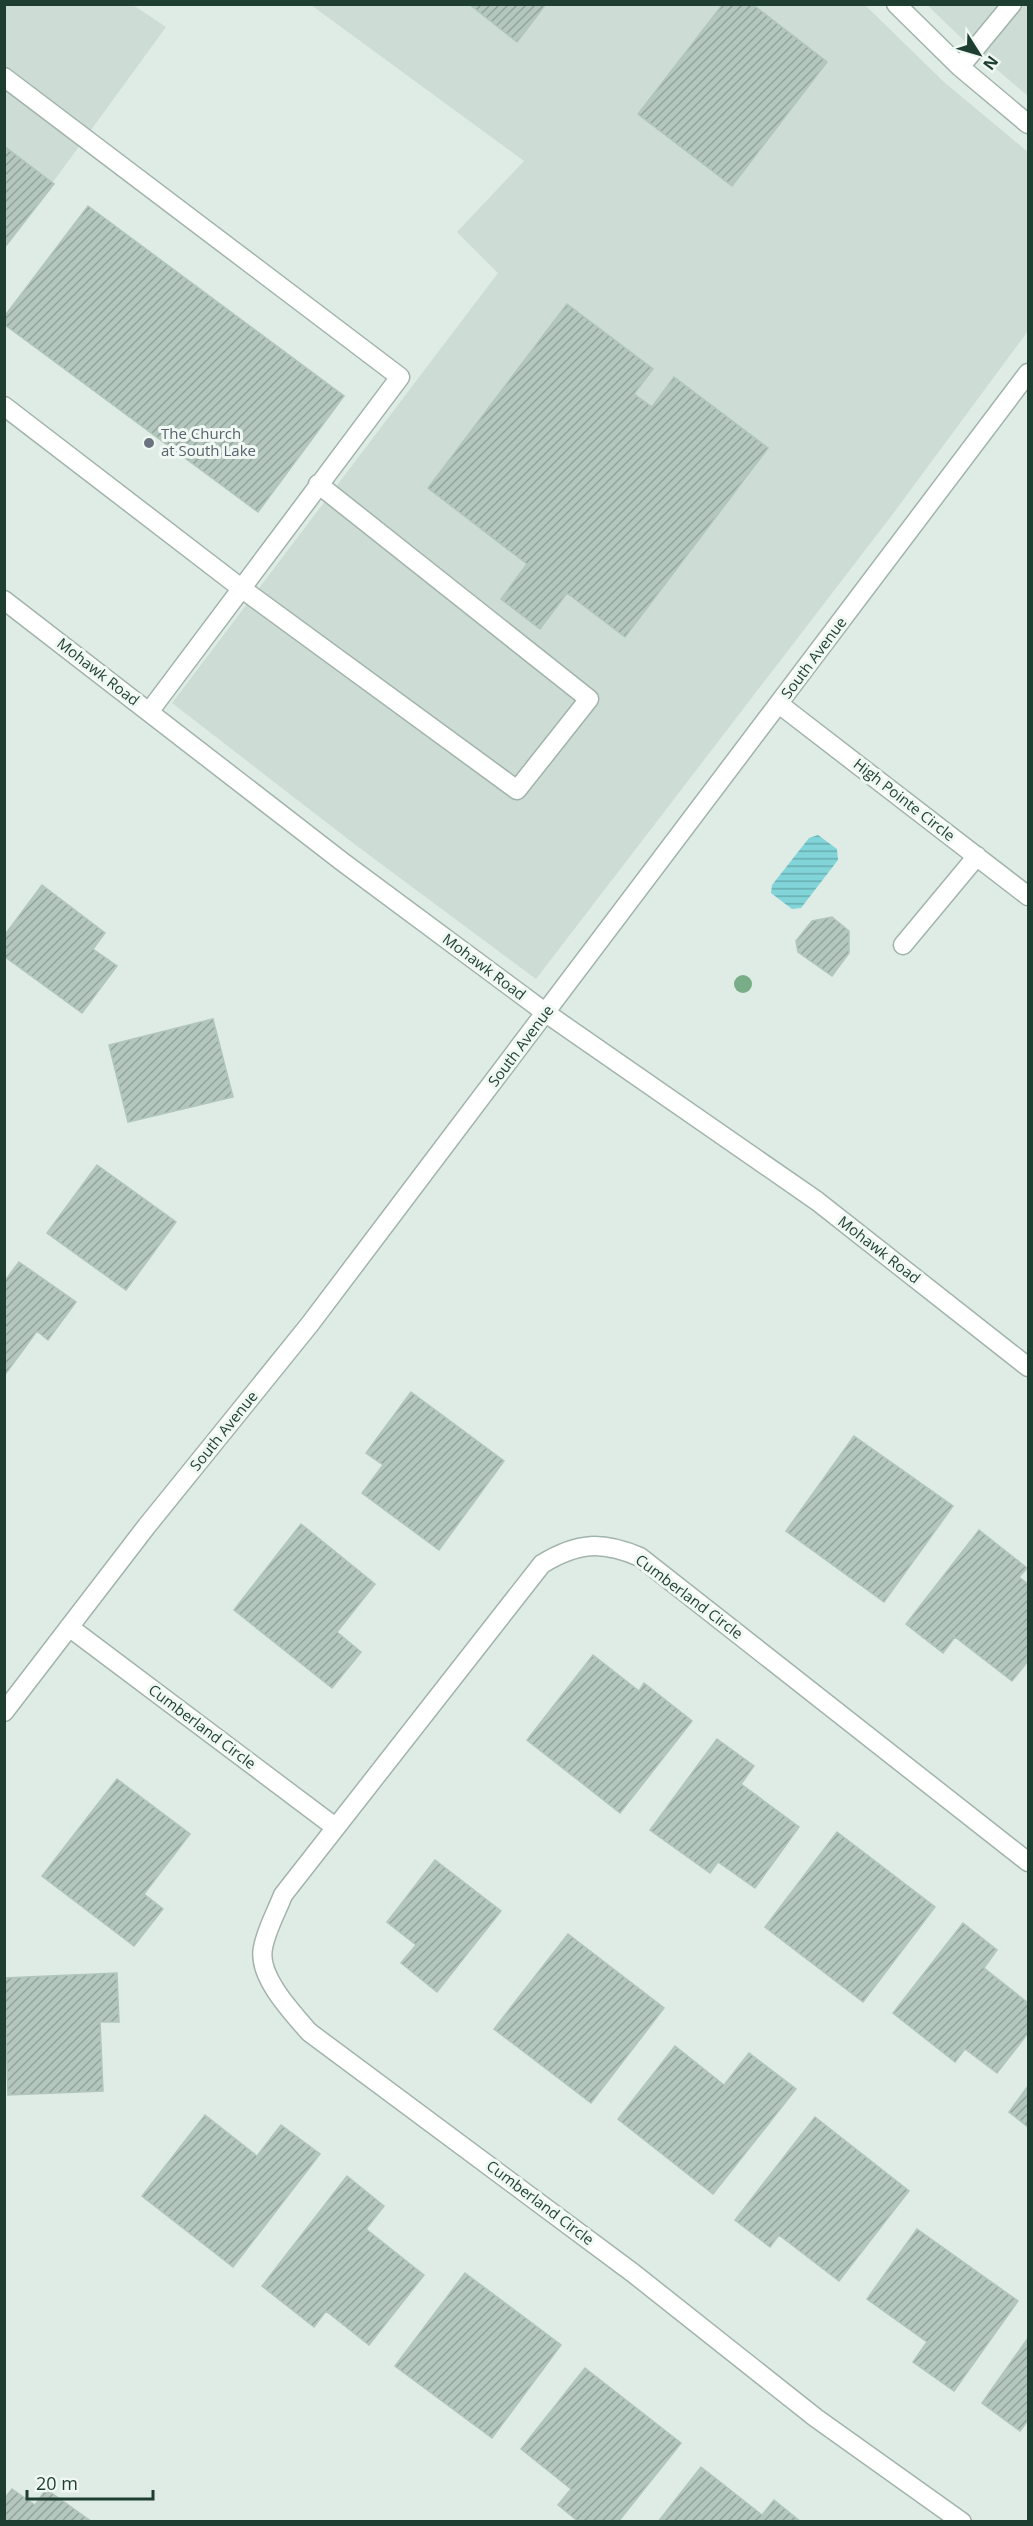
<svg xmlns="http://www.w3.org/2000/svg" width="1033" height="2526" font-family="'Open Sans',sans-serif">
<defs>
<pattern id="water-rules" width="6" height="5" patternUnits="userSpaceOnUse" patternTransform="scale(1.5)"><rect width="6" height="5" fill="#81d4d8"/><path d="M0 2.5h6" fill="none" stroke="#69adb0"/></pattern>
<pattern id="building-hatch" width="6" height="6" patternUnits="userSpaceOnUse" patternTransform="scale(1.5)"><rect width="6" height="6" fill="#b4c7be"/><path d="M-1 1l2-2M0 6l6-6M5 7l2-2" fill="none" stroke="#92a39b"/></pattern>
</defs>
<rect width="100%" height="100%" fill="#dfece5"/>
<!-- built -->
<path fill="#cddcd4" d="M5,5H133L166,27L5,248Z
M311,5H865L944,82L1028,152V331L892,515L536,979L357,846L172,703L498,273L457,232L524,161Z
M927,5H1028V96L975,51Z"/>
<!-- water -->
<path fill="url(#water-rules)" d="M818,835L837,849L838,860L801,908L792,909L771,893L772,885L809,838Z"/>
<!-- building -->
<path fill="url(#building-hatch)" stroke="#b1c6bb" stroke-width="1.5" d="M469,4H546L517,42Z
M723,4H752L827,62L732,186L638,114Z
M4,146L54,184L4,248Z
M88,206L344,396L258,512L4,324V317Z
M567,304L653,369L634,394L652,407L674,377L768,448L625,637L567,593L540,629L501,599L527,564L428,488Z
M42,885L105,933L93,949L117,966L82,1013L4,956V936Z
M832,917L849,931V953L832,976L798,952L796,941L812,921Z
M213,1019L233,1097L128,1122L109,1045Z
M97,1165L176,1222L126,1290L47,1233Z
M19,1262L76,1302L48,1340L37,1331L4,1376V1282Z
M411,1392L504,1461L439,1550L362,1493L383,1465L366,1453Z
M854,1436L953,1506L884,1602L786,1531Z
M301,1524L375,1584L337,1632L361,1652L332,1688L234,1610Z
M979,1530L1027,1568L1019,1577L1028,1584V1661L1012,1681L955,1637L943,1653L906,1624Z
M593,1655L639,1691L644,1683L692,1721L620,1813L527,1740Z
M717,1739L754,1766L741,1784L799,1827L755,1888L718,1862L710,1873L650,1830Z
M117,1779L190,1834L144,1894L163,1909L134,1946L42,1876Z
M837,1832L935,1907L863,2002L765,1927Z
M435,1860L501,1911L437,1992L401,1963L416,1945L387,1922Z
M963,1923L997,1950L984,1968L1028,2003V2033L997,2073L965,2049L955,2062L893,2013Z
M568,1934L664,2008L591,2103L494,2029Z
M117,1973L119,2022H100L103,2091L8,2095L4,1978Z
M675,2046L724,2085L749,2053L796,2089L713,2194L618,2119Z
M1028,2086V2127L1009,2112Z
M205,2115L257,2156L281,2125L320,2154L233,2267L142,2196Z
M815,2117L909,2191L839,2281L779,2235L770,2247L735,2220Z
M347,2176L384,2206L366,2229L424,2275L369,2345L326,2311L314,2327L262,2286Z
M917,2229L1018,2301L954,2391L913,2362L927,2342L867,2299Z
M465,2273L561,2345L492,2438L395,2366Z
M1028,2338V2420L1020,2431L982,2403Z
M585,2368L681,2443L618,2522H579L558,2505L571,2489L521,2449Z
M701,2467L762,2515L774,2500L801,2522H658Z
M12,2489L35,2505L46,2489L92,2522H4V2499Z"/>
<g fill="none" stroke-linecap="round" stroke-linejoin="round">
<defs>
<path id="minor" d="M896,4L960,67L1028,124
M960,67L1012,4
M4,77L400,377L149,712
M4,406L241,588L517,790L589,699L318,484
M4,600L344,863L546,1013L817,1201L1028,1367
M779,704L1028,896
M903,945L977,856
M69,1627L335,1827
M4,1712L146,1527L310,1324L1028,373
M962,2522L816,2418L633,2273L309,2032C292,2012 257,1976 263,1948C266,1930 277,1911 283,1895L542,1564C578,1542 602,1541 640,1557L1028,1862"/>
</defs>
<!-- minor casing -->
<use href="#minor" stroke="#a1b4ac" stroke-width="21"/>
<!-- minor -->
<use href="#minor" stroke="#fff" stroke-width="18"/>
</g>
<!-- trees -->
<circle fill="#79ad88" cx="743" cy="984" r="9"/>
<!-- markers -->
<circle fill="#6b7280" stroke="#f0f8f3" stroke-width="2" cx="149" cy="443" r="6"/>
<g text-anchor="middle" stroke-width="6" stroke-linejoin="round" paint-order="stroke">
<!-- worship labels -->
<g font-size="15" fill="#5b616d" stroke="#f0f8f3" text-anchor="start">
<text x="161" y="439">The Church<tspan x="161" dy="17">at South Lake</tspan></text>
</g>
<!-- street labels -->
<g font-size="15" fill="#1e3e32" stroke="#f0f8f3">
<text transform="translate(814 658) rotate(-53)" y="5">South Avenue</text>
<text transform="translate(98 672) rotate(38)" y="5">Mohawk Road</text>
<text transform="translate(904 800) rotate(38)" y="5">High Pointe Circle</text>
<text transform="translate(484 967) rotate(37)" y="5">Mohawk Road</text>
<text transform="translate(521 1046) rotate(-53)" y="5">South Avenue</text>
<text transform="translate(879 1250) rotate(38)" y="5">Mohawk Road</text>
<text transform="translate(224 1431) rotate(-51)" y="5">South Avenue</text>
<text transform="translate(689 1597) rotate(37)" y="5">Cumberland Circle</text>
<text transform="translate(202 1727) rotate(37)" y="5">Cumberland Circle</text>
<text transform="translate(540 2203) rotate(37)" y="5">Cumberland Circle</text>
</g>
</g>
<!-- border -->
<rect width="1033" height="2526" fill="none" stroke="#1e3e32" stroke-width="12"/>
<!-- north arrow -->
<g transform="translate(979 54) rotate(127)" stroke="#f0f8f3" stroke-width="4.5" paint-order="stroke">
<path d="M0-4.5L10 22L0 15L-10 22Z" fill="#1e3e32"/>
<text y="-9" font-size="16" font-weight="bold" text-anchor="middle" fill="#1e3e32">N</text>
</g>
<!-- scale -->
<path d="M27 2490v9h126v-9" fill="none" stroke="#1e3e32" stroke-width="3"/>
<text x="36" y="2490" font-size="18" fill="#1e3e32" stroke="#f0f8f3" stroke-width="4.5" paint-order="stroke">20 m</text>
</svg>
